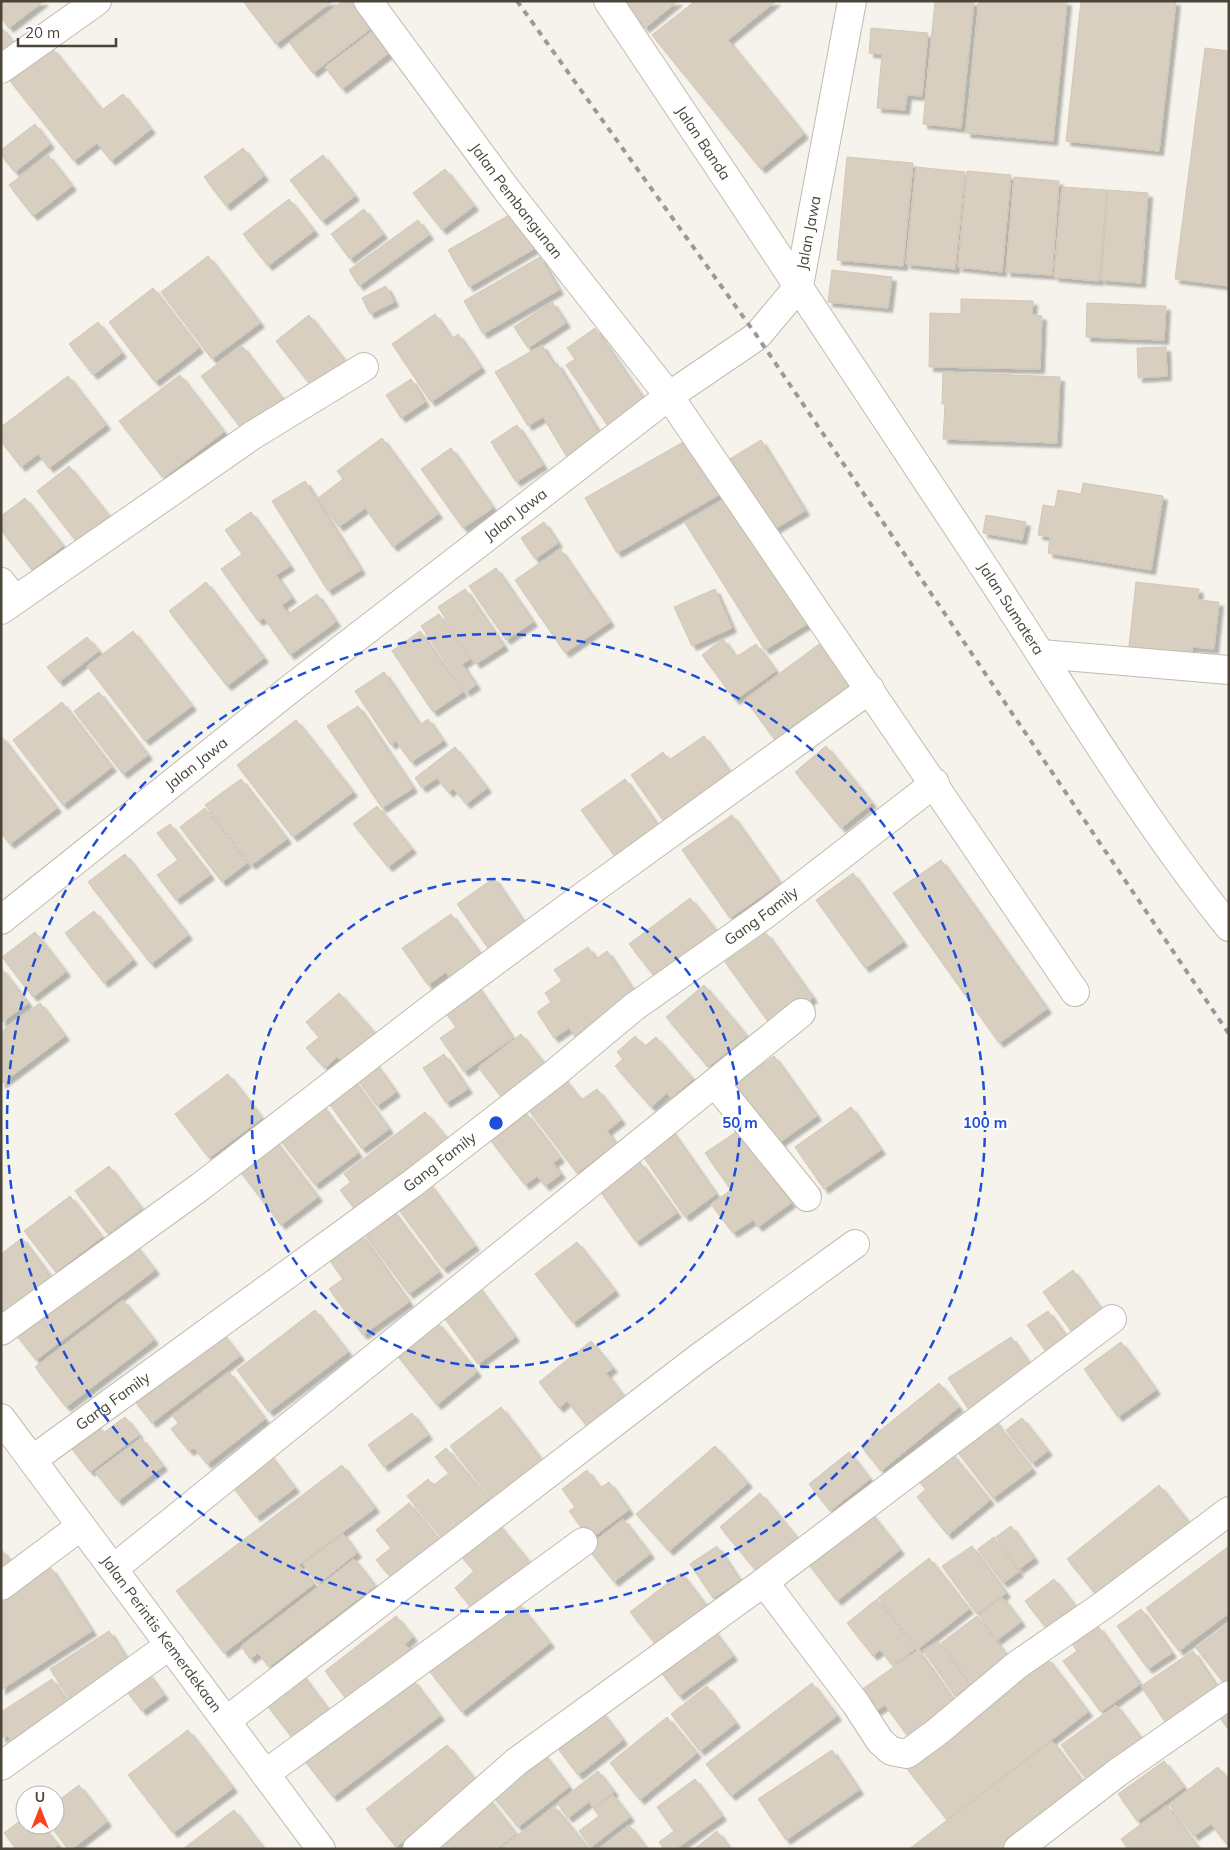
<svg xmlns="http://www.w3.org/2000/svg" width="1230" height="1850" font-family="Mulish,sans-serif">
<defs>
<filter id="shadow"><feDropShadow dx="4.5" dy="4.5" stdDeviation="1" flood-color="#0004"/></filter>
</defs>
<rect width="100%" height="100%" fill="#f6f3ec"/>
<!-- building -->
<path fill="#d8cfc1" stroke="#d3c7b4" filter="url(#shadow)" d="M1,1H44L9,28L1,18Z
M243,1H333L276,44Z
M343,1H353L373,27L313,73L289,42Z
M623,1H678L645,28Z
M695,1H776L728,40L804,134L761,169L652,35Z
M935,1H974L961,128L923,124Z
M979,1H1067L1053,141L966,133Z
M1081,1H1176L1159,151L1066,141Z
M1,27L16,46L1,58Z
M871,28L928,33L922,96L907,95L905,110L877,108L882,54L869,53Z
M375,29L392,51L342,89L325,67Z
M52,48L102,110L123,94L151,129L111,161L97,143L74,161L10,81Z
M1205,48L1229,51V286L1175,279Z
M35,124L50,144L15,172L1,155V150Z
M243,148L264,176L226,206L204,177Z
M48,155L72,186L33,216L9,185Z
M323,155L355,196L322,221L290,180Z
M847,157L913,163L903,266L837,260Z
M916,167L965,172L955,269L906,264Z
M445,169L474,206L442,230L413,193Z
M967,171L1011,175L1002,272L958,267Z
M1014,177L1059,181L1052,275L1006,272Z
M1062,187L1107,190L1099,281L1054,277Z
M1108,190L1148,193L1141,283L1101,280Z
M289,199L314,231L268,266L243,234Z
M364,209L383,234L350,259L331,234Z
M513,213L534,249L469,287L448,250Z
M418,220L429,235L359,286L349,270Z
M208,256L260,323L212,359L161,292Z
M540,257L559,290L483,334L464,301Z
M832,270L892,277L888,308L828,302Z
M386,286L394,302L370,314L362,298Z
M153,288L199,348L155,382L109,322Z
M961,299L1033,301L1032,315L1042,316L1040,369L929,367L930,313L961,314Z
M552,302L566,323L528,348L514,327Z
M1087,303L1166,306L1164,340L1086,337Z
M435,314L452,339L458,334L481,368L431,402L392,344Z
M309,315L345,361L312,387L276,341Z
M98,322L122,353L93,375L69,344Z
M595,328L647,404L610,429L566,365L575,359L567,348Z
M542,345L554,365L557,363L604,441L570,462L543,417L528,426L495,372Z
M242,346L284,401L244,432L201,376Z
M1166,347L1167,376L1138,378L1137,348Z
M943,372L1060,377L1057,443L943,439L945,404H942Z
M180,375L224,432L163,478L119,421Z
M68,376L106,425L49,468L38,454L21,467L1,441V427Z
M411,379L425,402L401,418L386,395Z
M517,425L543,465L516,482L491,442Z
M692,437L724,492L617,553L585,498Z
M382,438L438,514L393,547L365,508L339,527L318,498L343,479L337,471Z
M761,440L805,511L768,533L725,462Z
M451,448L493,508L463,528L421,469Z
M69,466L109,516L76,541L37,491Z
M305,481L361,570L328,591L272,501Z
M1083,483L1163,496L1151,570L1048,553L1050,537L1038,535L1043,505L1055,507L1058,490L1081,494Z
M732,494L812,621L765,650L685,523Z
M25,498L63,546L32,570L1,530V516Z
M251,512L290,566L276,575L292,598L282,605L288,614L317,594L336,622L290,655L264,618L258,621L221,569L242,554L225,530Z
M986,515L1026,522L1022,540L983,533Z
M544,522L558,543L535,559L521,538Z
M560,549L610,622L565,653L515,580Z
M496,568L533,622L506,640L469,586Z
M206,582L264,658L227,686L169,611Z
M1136,582L1199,589L1198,600L1219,602L1214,649L1192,647L1191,662L1128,655Z
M465,589L504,646L476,664L438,607Z
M715,589L732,628L692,646L674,607Z
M439,614L470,659L462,664L476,685L466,692L421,626Z
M133,631L192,706L145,741L87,666Z
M420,631L463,692L433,712L392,651Z
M87,637L99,651L59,682L47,667Z
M723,639L736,657L756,644L776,671L735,700L702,655Z
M822,642L858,689L818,719L813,712L775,740L745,699Z
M384,672L420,725L428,719L443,741L411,762L396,741L391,745L355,691Z
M99,692L148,755L123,774L74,711Z
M62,702L112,767L63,805L13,740Z
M358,706L413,788L382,808L327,726Z
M296,720L353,792L293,837L237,765Z
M1,736L57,808L10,844L1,833Z
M704,736L732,775L665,823L631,775L663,752L669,760Z
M826,746L872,803L841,828L795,772Z
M455,747L487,788L466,804L453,788L449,793L437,778L422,788L415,778Z
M241,779L287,839L251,865L205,805Z
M625,779L659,827L616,858L581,810Z
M377,806L412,849L388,867L353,824Z
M205,808L247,863L222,882L180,827Z
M732,815L780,883L730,918L682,850Z
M170,824L210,875L176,900L157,875L178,860L157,833Z
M125,854L188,935L151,964L88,882Z
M941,860L1047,1009L999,1043L893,893Z
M853,873L903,942L865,968L816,900Z
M494,878L525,924L488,948L457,904Z
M690,898L719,934L658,981L629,944Z
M94,911L133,960L104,983L65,933Z
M451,914L481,955L450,978L446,972L428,985L402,948Z
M35,932L66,972L33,997L2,957Z
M766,933L813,998L772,1027L725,962Z
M588,947L596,959L607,951L637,996L575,1037L569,1028L554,1038L537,1012L551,1002L545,993L562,981L554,970Z
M1,968L28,1003L1,1023Z
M475,983L513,1038L464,1072L440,1038L456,1027L441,1006Z
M704,985L747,1036L708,1067L666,1017Z
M339,993L375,1033L342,1062L337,1057L325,1068L306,1048L319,1037L306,1022Z
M40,1003L65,1036L1,1084V1032Z
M521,1034L546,1066L503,1099L478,1067Z
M635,1036L645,1046L656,1037L693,1079L671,1098L667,1093L651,1107L615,1066L623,1059L617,1052Z
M444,1054L468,1089L446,1103L423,1068Z
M774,1056L817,1116L776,1145L733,1085Z
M372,1059L396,1092L377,1106L353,1073Z
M228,1074L262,1118L209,1158L175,1114Z
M350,1075L389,1129L362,1149L323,1095Z
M562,1076L581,1100L597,1089L621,1120L607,1131L616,1144L577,1173L524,1104Z
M318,1100L358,1153L315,1185L275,1133Z
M851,1107L881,1150L824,1189L795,1147Z
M425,1112L449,1141L357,1212L340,1190L351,1182L344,1174Z
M527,1114L560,1158L553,1163L561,1174L545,1186L537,1176L525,1185L491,1141Z
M669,1127L716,1194L685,1217L638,1149Z
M739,1130L791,1203L758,1227L753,1220L733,1233L711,1204L731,1190L705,1153Z
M273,1138L318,1197L281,1225L236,1166Z
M640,1162L677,1213L636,1242L600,1191Z
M109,1166L142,1209L108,1234L75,1191Z
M428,1182L475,1246L443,1269L396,1206Z
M70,1196L102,1237L56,1272L24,1231Z
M387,1203L439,1272L409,1294L357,1224Z
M361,1234L409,1302L363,1335L329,1289L343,1279L328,1258Z
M22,1238L51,1277L1,1315V1254Z
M132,1241L155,1270L36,1360L13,1331Z
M577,1242L615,1291L573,1323L535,1274Z
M1073,1270L1106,1316L1076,1338L1043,1292Z
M477,1285L515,1337L478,1364L440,1312Z
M123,1300L154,1340L66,1407L35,1367Z
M315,1310L348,1352L269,1412L237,1370Z
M1048,1311L1073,1346L1052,1360L1027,1325Z
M437,1322L477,1372L437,1405L396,1354Z
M221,1332L240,1356L152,1423L133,1399Z
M1011,1337L1037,1375L973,1416L948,1378Z
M591,1341L613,1368L606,1373L627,1401L590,1430L567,1401L559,1408L539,1382Z
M1121,1342L1156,1390L1118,1417L1084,1369Z
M229,1372L265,1419L207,1464L194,1448L189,1451L171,1429L178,1423L172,1415Z
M939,1383L959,1407L881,1471L861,1446Z
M501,1407L544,1463L494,1502L450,1446Z
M412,1413L428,1435L384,1467L368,1445Z
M125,1417L139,1435L90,1472L69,1445L96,1424L103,1433Z
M992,1417L1032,1469L993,1498L956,1450Z
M1022,1418L1048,1451L1032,1463L1006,1430Z
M141,1438L163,1466L118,1501L95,1472Z
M715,1446L748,1483L669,1551L636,1514Z
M946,1447L990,1500L948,1535L917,1497L926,1489L913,1474Z
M446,1448L489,1499L442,1538L407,1496L428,1479L434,1485L449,1473L435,1457Z
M849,1452L870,1479L830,1511L809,1484Z
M269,1454L295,1488L256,1517L230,1483Z
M342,1465L375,1508L299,1565L314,1584L224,1653L176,1591Z
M587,1470L600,1488L609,1482L629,1510L590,1539L569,1511L575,1507L562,1489Z
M1159,1485L1189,1523L1097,1596L1067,1559Z
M760,1493L799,1540L758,1573L720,1527Z
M409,1503L441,1542L394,1581L376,1560L391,1548L376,1530Z
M866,1507L900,1550L837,1601L803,1557Z
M494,1519L535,1569L478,1616L455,1588L474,1571L456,1550Z
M623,1519L650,1554L614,1582L587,1547Z
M1011,1526L1034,1558L1019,1569L996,1537Z
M343,1534L357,1553L318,1584L303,1564Z
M994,1537L1019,1572L1003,1583L978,1549Z
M717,1546L740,1581L713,1598L690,1564Z
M972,1546L1006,1593L977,1614L942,1566Z
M1229,1546V1613L1179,1651L1146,1608Z
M1,1549L12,1563L1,1571Z
M929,1558L969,1609L918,1649L878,1598Z
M354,1559L375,1586L269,1667L258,1653L250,1659L241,1646Z
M51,1568L92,1631L1,1690V1599Z
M681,1573L708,1608L657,1646L630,1612Z
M1054,1579L1075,1606L1046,1628L1025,1601Z
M1002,1597L1021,1622L997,1640L979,1615Z
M877,1599L915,1649L893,1666L880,1650L873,1656L847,1623Z
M518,1603L550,1643L462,1712L430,1672Z
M1141,1609L1172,1653L1148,1669L1117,1626Z
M396,1616L413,1637L405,1644L416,1658L350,1704L325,1671Z
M977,1616L1011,1661L975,1688L941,1643Z
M1229,1623V1686L1227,1687L1196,1648Z
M709,1624L733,1656L679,1696L655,1664Z
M1098,1626L1140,1684L1101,1712L1063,1661L1077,1651L1072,1644Z
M109,1631L132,1667L73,1705L50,1669Z
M938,1641L970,1686L955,1696L923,1650Z
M918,1650L957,1705L909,1738L885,1705L873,1713L858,1692Z
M1193,1651L1222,1694L1170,1729L1141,1686Z
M1047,1658L1088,1712L947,1820L905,1766Z
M147,1672L164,1695L142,1711L125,1689Z
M300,1672L333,1716L297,1744L263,1700Z
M52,1679L69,1705L12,1742L7,1735L1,1738V1712Z
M413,1680L440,1716L333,1797L301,1756Z
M812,1683L837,1716L731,1796L706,1764Z
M707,1686L736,1723L700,1751L671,1714Z
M1229,1700V1730L1214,1710Z
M1116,1705L1148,1748L1093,1788L1061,1745Z
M602,1712L623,1740L578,1775L556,1746Z
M667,1717L697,1753L640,1800L610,1763Z
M188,1730L233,1788L173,1833L128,1775Z
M1052,1741L1087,1787L1006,1849H909Z
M447,1745L478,1783L396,1847L366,1809Z
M832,1750L859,1790L786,1840L758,1799Z
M543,1753L569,1787L518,1827L491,1794Z
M1164,1761L1184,1787L1137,1821L1118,1794Z
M1218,1767L1229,1781V1847L1211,1824L1194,1836L1169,1804Z
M598,1771L614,1792L593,1808L589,1802L568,1818L557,1803Z
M695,1779L722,1816L676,1849H664L659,1842L674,1831L657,1807Z
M79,1785L107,1822L72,1849H68L50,1825H55V1803Z
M613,1795L630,1817L591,1847L579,1831L599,1816L594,1809Z
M489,1799L516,1834L497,1849H425Z
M1167,1805L1199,1849H1128L1121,1839Z
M554,1806L588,1848L500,1849Z
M234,1810L264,1849H183Z
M25,1817V1825H42L58,1845L54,1849H16L4,1833Z
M629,1825L647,1849H599Z
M717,1831L730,1849H694Z"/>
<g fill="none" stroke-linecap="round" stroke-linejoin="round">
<defs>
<g id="minor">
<path id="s1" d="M368,1L506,189L669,396L1075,992"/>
<path id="s2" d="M608,1C735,190 861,380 986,570C1065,690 1139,815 1229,927"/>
<path d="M1,69L97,1"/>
<path d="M1,582L15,600"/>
<path d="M1,610L253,435L364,367"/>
<path d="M1041,654L1229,670"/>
<path id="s3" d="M1,920L294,686L669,396L757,336L799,286L852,1"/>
<path d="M715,1083L807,1197"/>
<path d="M1,1331L200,1187L433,1007L578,900L870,689"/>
<path id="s4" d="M1,1418L321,1849"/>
<path id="s5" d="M32,1460L413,1183L555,1073L634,1007L767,913L935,783"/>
<path d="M113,1569L801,1013"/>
<path d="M764,1582L856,1704L880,1741L891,1751L907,1754L937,1732L1017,1665L1105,1604L1229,1511"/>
<path d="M1,1586L81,1526"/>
<path d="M226,1721L697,1359L855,1244"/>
<path d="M1,1766L170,1645"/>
<path d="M265,1774L583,1542"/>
<path d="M417,1849L516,1762L764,1582L1112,1319"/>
<path d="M1018,1849L1117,1773L1229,1695"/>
</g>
</defs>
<!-- minor casing -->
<use href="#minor" stroke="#c2bbae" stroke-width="30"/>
<!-- minor -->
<use href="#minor" stroke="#fff" stroke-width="28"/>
<!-- rail -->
<path stroke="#9a9a9a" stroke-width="4" stroke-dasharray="6 6" stroke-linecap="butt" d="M517,1L757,336L1229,1034"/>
</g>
<!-- distance rings -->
<g fill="none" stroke="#1d4ed8" stroke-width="2.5" stroke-dasharray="9 6">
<circle cx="496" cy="1123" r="244"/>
<circle cx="496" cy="1123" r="489"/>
</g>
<g text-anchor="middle" stroke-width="4" stroke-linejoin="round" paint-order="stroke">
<!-- street labels -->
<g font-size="15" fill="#4b4439" stroke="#fff">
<text dy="5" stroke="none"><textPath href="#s2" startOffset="171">Jalan Banda</textPath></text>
<text dy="5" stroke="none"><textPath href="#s1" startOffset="249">Jalan Pembangunan</textPath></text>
<text dy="5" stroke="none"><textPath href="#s3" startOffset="1075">Jalan Jawa</textPath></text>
<text dy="5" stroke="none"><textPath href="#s3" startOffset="655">Jalan Jawa</textPath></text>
<text dy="5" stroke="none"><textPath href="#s2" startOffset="729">Jalan Sumatera</textPath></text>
<text dy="5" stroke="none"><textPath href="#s3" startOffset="250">Jalan Jawa</textPath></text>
<text dy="5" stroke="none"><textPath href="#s5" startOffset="910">Gang Family</textPath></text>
<text dy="5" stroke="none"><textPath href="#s5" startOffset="505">Gang Family</textPath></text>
<text dy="5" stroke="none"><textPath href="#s5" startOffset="100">Gang Family</textPath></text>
<text dy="5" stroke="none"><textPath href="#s4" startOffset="269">Jalan Perintis Kemerdekaan</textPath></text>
</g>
</g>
<circle cx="496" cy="1123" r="8" fill="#1d4ed8" stroke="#fff" stroke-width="2.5"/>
<g font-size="15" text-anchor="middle" font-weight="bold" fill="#1d4ed8" stroke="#fff" stroke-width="4" stroke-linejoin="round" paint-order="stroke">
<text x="740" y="1128">50 m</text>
<text x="985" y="1128">100 m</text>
</g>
<!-- border -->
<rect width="1230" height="1850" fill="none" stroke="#4b4439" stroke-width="5"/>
<!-- north arrow -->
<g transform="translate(40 1810)"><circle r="24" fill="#ffffff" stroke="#b7b4b0"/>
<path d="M0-4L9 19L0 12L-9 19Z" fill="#fc3f1d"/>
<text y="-8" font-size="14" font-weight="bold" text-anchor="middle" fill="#4b4439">U</text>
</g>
<!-- scale -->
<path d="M18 38v8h98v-8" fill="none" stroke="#4b4439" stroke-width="2.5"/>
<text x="25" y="38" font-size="15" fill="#4b4439" stroke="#ffffff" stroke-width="4" paint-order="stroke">20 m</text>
</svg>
